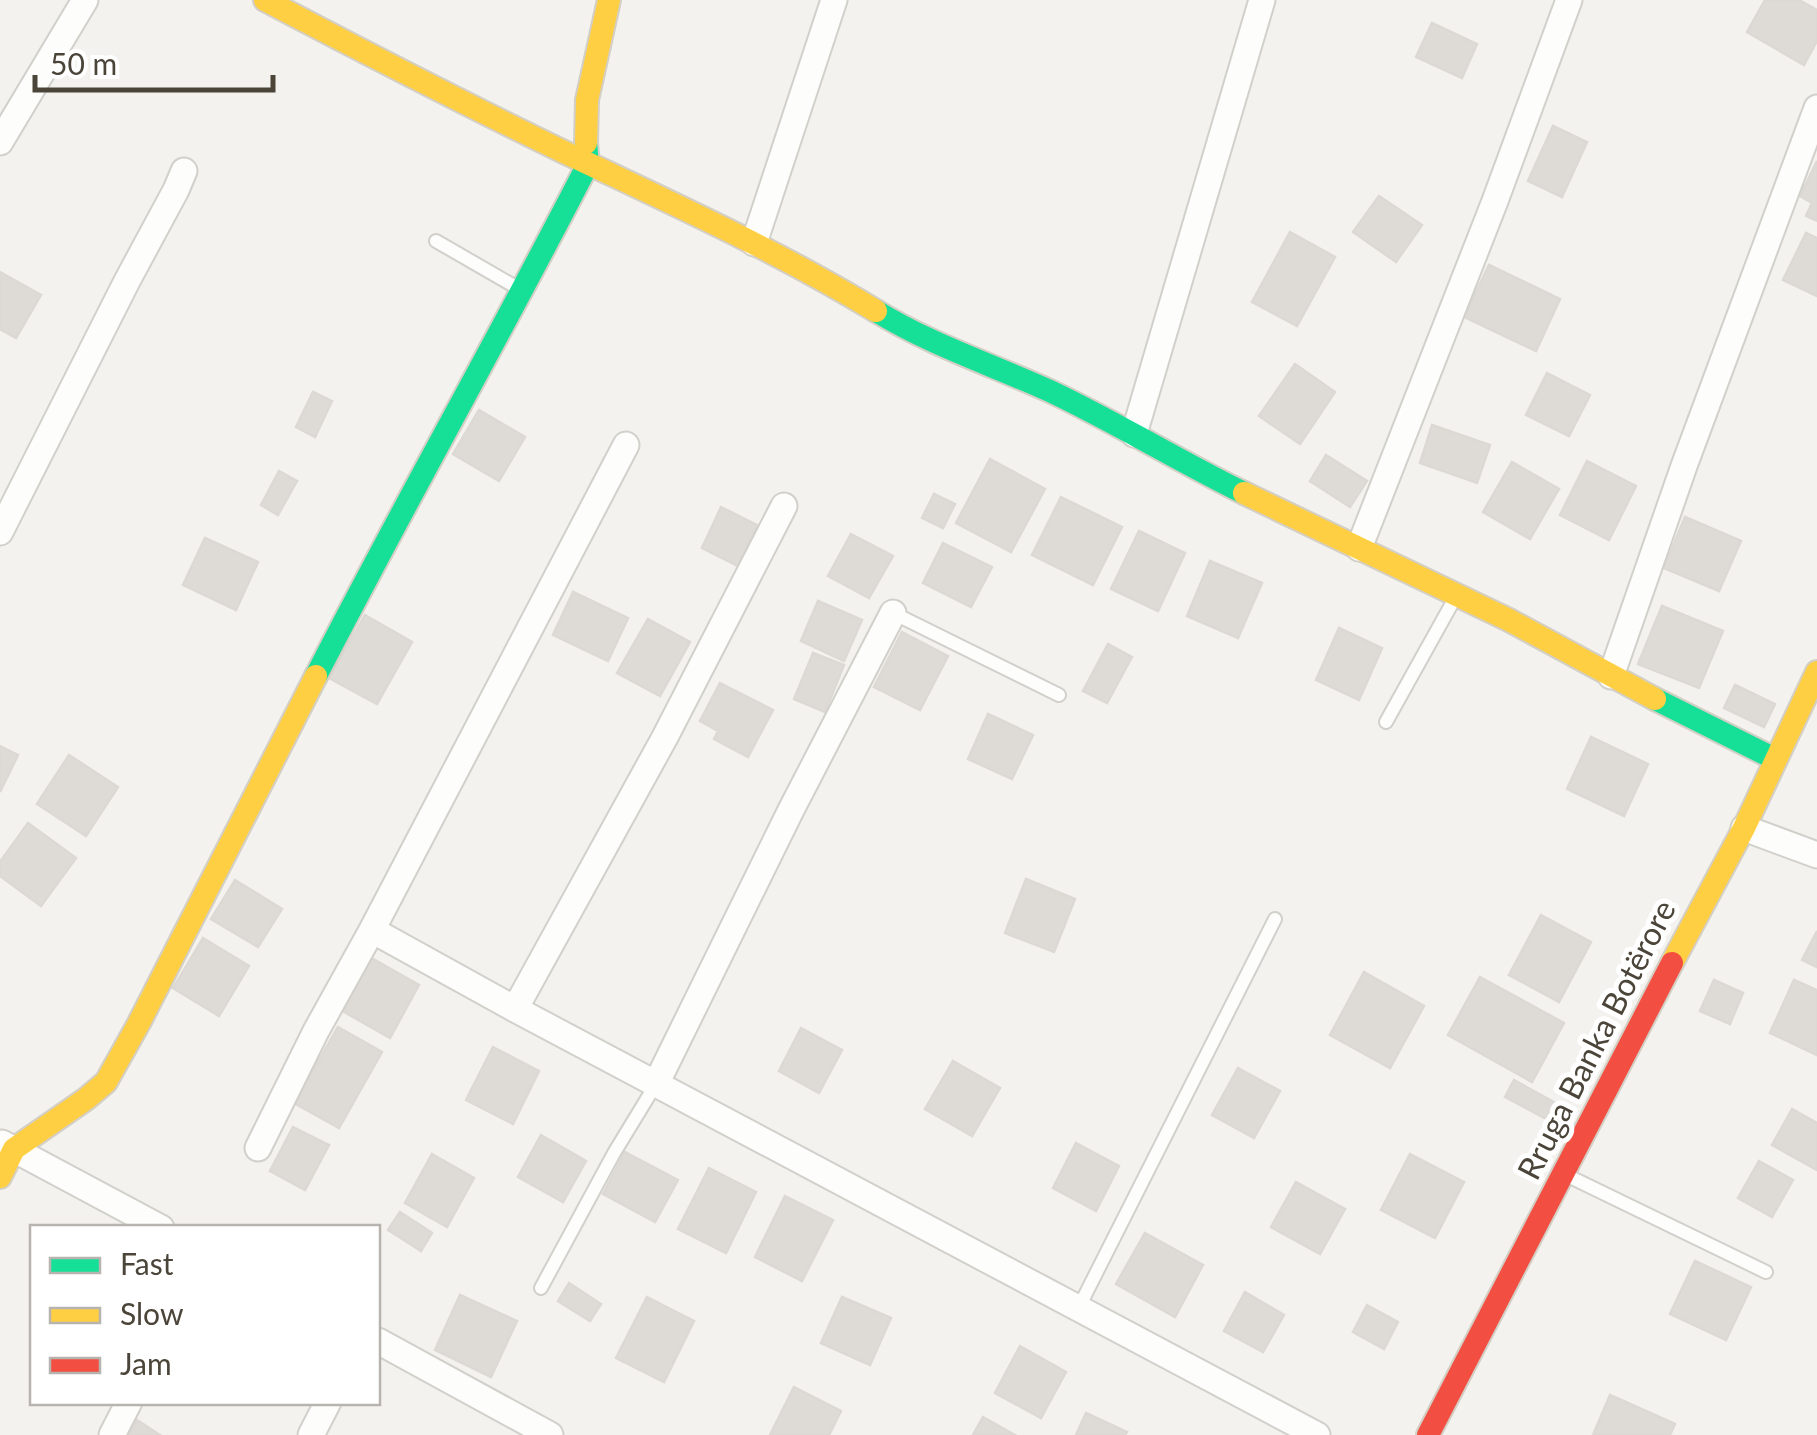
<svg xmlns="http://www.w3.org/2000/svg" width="1817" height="1435" font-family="Lato,sans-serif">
<rect width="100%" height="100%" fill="#f4f2ee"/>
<!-- building -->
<path fill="#dedbd6" stroke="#dcd9d4" stroke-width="2.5" d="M1765,0H1799L1817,10V41L1804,65L1747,32Z
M1432,23L1477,44L1462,78L1416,57Z
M1553,126L1587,142L1562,197L1528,181Z
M1817,161V221L1806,216L1812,203L1800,196Z
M1379,196L1422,225L1396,262L1353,232Z
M1290,232L1335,257L1297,326L1252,302Z
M1806,233L1817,238V296L1783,280Z
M1489,265L1560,299L1536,351L1464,317Z
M0,272L41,295L16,338L0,329Z
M1295,364L1335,392L1300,444L1259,416Z
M1547,373L1590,395L1569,436L1526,415Z
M313,392L332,401L315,437L296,427Z
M479,410L525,437L499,481L453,454Z
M1432,425L1490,445L1477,483L1420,463Z
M1326,455L1367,481L1350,507L1310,481Z
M990,459L1045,489L1011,552L956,523Z
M1587,461L1636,486L1609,540L1560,515Z
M1512,462L1559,489L1530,539L1483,512Z
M279,471L297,481L278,515L261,505Z
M934,494L955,504L943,528L922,518Z
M1061,497L1122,527L1093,585L1032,555Z
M721,507L757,525L738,566L702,548Z
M1685,517L1741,541L1719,591L1664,568Z
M1139,531L1185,553L1158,611L1111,589Z
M851,534L893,556L869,598L828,576Z
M205,538L258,562L236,610L183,585Z
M943,543L992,567L971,607L923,583Z
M1210,561L1262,583L1238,638L1187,616Z
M573,592L628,618L608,661L553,635Z
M818,601L862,620L844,661L801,641Z
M1662,606L1723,631L1699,688L1638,664Z
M365,615L412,642L377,704L329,678Z
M648,619L690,642L660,696L617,673Z
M1339,628L1382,648L1359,700L1316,680Z
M902,632L948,656L920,710L874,687Z
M1108,644L1132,657L1107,703L1083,691Z
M813,653L844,665L825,712L794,699Z
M720,683L773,710L748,757L714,739L718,731L700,721Z
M1735,685L1775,704L1764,727L1724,708Z
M988,714L1033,735L1012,779L968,759Z
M1591,737L1648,764L1624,816L1567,789Z
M0,746L18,755L0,792Z
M69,755L118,787L86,836L37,804Z
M28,823L76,858L41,906L0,876V862Z
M1026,879L1075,899L1054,952L1005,933Z
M235,880L282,909L258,947L211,919Z
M1541,915L1591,942L1559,1002L1509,975Z
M1817,931V967L1802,960Z
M203,938L249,966L219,1016L173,988Z
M368,956L419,985L390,1038L339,1009Z
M1364,972L1424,1006L1390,1068L1330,1035Z
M1480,977L1564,1023L1532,1082L1448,1035Z
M1714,980L1743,993L1730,1024L1700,1011Z
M1794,980L1817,990V1055L1770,1033Z
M338,1027L382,1052L339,1128L294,1103Z
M801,1028L842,1050L819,1093L779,1071Z
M493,1047L539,1071L513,1124L466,1100Z
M953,1061L1000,1088L972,1136L925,1109Z
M1238,1068L1280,1091L1254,1138L1212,1115Z
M1514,1080L1559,1105L1550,1121L1505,1097Z
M1792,1109L1817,1123V1170L1772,1145Z
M293,1127L329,1145L305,1190L270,1171Z
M541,1135L586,1161L563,1202L518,1177Z
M1076,1143L1119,1166L1096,1211L1053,1188Z
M625,1152L678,1180L655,1222L603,1194Z
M432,1154L474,1178L447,1227L405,1203Z
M1410,1154L1464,1182L1435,1238L1381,1210Z
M1759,1161L1793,1180L1772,1217L1738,1198Z
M709,1168L756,1192L726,1253L678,1229Z
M1296,1182L1345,1209L1320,1254L1271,1227Z
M785,1196L833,1220L802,1281L755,1257Z
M400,1212L432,1233L421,1251L388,1230Z
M1145,1233L1203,1265L1175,1317L1116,1284Z
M1695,1261L1751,1287L1726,1340L1670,1314Z
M569,1283L601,1304L590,1321L558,1301Z
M1245,1292L1284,1315L1263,1352L1224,1331Z
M460,1295L517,1321L491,1377L435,1350Z
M647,1297L694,1321L664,1382L616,1358Z
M842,1297L891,1318L870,1365L821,1343Z
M1367,1305L1398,1322L1384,1349L1353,1332Z
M1020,1346L1066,1372L1041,1418L995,1393Z
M794,1387L841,1411L829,1435H770Z
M1610,1395L1675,1424L1670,1435H1593Z
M1086,1413L1127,1432L1125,1435H1076Z
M983,1417L1015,1435H973Z
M137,1420L160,1435H127Z"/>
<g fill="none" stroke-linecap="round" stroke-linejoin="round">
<defs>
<path id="lane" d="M436,241L521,290
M893,613L1059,695
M1386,722L1455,598
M1566,1175L1766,1272
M541,1288L614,1153L656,1084
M1078,1309L1275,919"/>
<path id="street" d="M0,142L85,0
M754,243L834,0
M1134,434L1262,0
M0,532L127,281L176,190L184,171
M1359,548L1495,201L1569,0
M1611,676L1684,466L1817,108
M1744,828L1817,855
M372,930L515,1009L1317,1435
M515,1009L665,737L784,506
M656,1084L791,810L893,613
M2,1143L161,1228
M258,1148L316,1031L372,930L626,445
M378,1341L550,1435
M112,1435L129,1402
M311,1435L328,1402"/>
<path id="fast" d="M876,311C931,345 993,365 1052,392C1117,423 1179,461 1244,493
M316,676C404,504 500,336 588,164L586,143
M1655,699L1775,759"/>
<path id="slow" d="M265,0C364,52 463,103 564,152C669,202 776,250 876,311
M586,143L587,100L609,0
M1244,493L1509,620L1655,699
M1672,963L1744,828L1817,672
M0,1177L14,1149L86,1099L106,1082L139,1023L316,676"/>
<path id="jam" d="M1428,1435L1672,963"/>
</defs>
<!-- lane casing -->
<use href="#lane" stroke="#d2d0cb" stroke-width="16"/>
<!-- street casing -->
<use href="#street" stroke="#d2d0cb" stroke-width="29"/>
<!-- fast casing -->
<use href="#fast" stroke="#d3cfc5" stroke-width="26"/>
<!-- slow casing -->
<use href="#slow" stroke="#d3cfc5" stroke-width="26"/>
<!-- jam casing -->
<use href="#jam" stroke="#d3cfc5" stroke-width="26"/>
<!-- lane -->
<use href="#lane" stroke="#fdfdfc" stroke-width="12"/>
<!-- street -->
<use href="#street" stroke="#fdfdfc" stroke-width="25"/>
<!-- fast -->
<use href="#fast" stroke="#16e098" stroke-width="22"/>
<!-- slow -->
<use href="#slow" stroke="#ffcf43" stroke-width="22"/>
<!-- jam -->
<use href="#jam" stroke="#f24e42" stroke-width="22"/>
</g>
<g text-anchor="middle" stroke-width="10" stroke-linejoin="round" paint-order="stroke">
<!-- street labels -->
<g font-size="32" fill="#4b4439" stroke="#fff">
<text transform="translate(1597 1040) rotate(-63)" y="11">Rruga Banka Botërore</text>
</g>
</g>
<!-- legend -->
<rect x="30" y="1225" width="350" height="180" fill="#ffffff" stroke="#b7b4b0" stroke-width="2.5"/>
<rect x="50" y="1258" width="50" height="15" fill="#16e098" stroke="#b7b4b0" stroke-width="2.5"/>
<text x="120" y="1275" font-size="30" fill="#4b4439">Fast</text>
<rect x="50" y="1308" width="50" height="15" fill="#ffcf43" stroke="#b7b4b0" stroke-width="2.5"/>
<text x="120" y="1325" font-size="30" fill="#4b4439">Slow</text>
<rect x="50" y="1358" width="50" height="15" fill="#f24e42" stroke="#b7b4b0" stroke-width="2.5"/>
<text x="120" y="1375" font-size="30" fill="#4b4439">Jam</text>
<!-- scale -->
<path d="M35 75v15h238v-15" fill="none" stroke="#4b4439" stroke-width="5"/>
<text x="50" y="75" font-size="30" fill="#4b4439" stroke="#ffffff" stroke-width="8" paint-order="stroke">50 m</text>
</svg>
